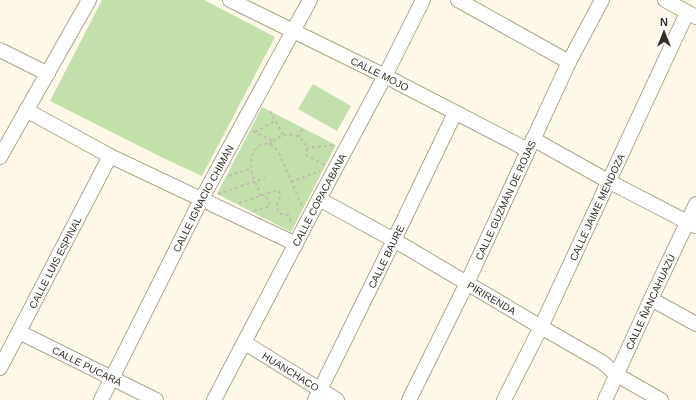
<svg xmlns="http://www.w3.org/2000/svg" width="696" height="400" font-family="Helvetica,sans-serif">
<rect width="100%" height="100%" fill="#fef8e9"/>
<!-- green -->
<path fill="#c3dfaa" d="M102,0H204L275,37L202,176L163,158L50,101Z
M313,84L351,106L337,131L298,109Z
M262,107L336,145L291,232L217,194Z"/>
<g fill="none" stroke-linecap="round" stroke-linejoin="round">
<defs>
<g id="minor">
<path id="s1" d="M230,0L385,76L528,150"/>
<path d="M458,0L569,62"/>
<path d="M665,0L696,17"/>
<path d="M0,50L48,74"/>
<path d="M26,110L110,156L296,244"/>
<path d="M533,139L608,181L695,226"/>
<path d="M0,157L89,0"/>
<path id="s2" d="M319,199L394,240L541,327L602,362L617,375L661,400"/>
<path d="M651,299L696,324"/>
<path id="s3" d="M19,332L156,400"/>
<path id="s4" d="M245,343L337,400"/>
<path id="s5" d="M0,368L110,156"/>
<path id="s6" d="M101,400L201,200L310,0"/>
<path id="s7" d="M214,400L319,199L385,76L423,0"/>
<path id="s8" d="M315,400L394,240L455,113"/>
<path id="s9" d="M409,400L467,283L569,62L602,0"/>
<path id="s10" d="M504,400L541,327L687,13"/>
<path id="s11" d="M605,400L651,299L696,204"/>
</g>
</defs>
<!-- minor casing -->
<use href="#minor" stroke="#aea58e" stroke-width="16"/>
<!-- path -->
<path stroke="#c0bbae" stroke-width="2" stroke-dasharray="3 3" stroke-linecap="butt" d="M270,111L283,135
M253,131L273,141L269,145
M255,132L275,121
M298,137L303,128
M273,141C277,139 281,135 285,135C297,132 310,143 306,155L325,165
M306,148L335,145
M229,176L251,168
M291,182L320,171
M218,194L265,178
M261,196C258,187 251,176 251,166C250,147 267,134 279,153L302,206
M239,203L278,190L280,197C276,204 276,208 281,214L288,215L292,224
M254,211L270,206L265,194"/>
<!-- minor -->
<use href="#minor" stroke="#fff" stroke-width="14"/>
</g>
<g text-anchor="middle" stroke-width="3.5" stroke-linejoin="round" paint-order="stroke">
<!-- street labels -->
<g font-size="10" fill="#322f26" stroke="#fff">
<text dy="4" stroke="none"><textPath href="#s1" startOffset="167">CALLE MOJO</textPath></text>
<text dy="4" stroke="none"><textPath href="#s6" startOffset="226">CALLE IGNACIO CHIMÁN</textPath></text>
<text dy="4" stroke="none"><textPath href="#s7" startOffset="226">CALLE COPACABANA</textPath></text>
<text dy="4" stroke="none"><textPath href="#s9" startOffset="222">CALLE GUZMÁN DE ROJAS</textPath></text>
<text dy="4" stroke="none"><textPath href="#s10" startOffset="214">CALLE JAIME MENDOZA</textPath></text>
<text dy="4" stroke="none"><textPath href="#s8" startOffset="160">CALLE BAURE</textPath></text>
<text dy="4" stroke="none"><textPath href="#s5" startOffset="119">CALLE LUIS ESPINAL</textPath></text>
<text dy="4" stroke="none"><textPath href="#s2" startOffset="199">PIRIRENDA</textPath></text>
<text dy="4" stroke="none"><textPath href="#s11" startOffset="108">CALLE ÑANCAHUAZÚ</textPath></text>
<text dy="4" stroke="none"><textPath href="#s3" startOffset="76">CALLE PUCARÁ</textPath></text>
<text dy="4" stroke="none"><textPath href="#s4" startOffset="54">HUANCHACO</textPath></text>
</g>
</g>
<!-- north arrow -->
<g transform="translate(664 32)" stroke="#ffffff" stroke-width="3" paint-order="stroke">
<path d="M0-3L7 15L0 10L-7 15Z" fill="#322f26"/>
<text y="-6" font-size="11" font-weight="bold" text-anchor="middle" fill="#322f26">N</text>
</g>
</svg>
